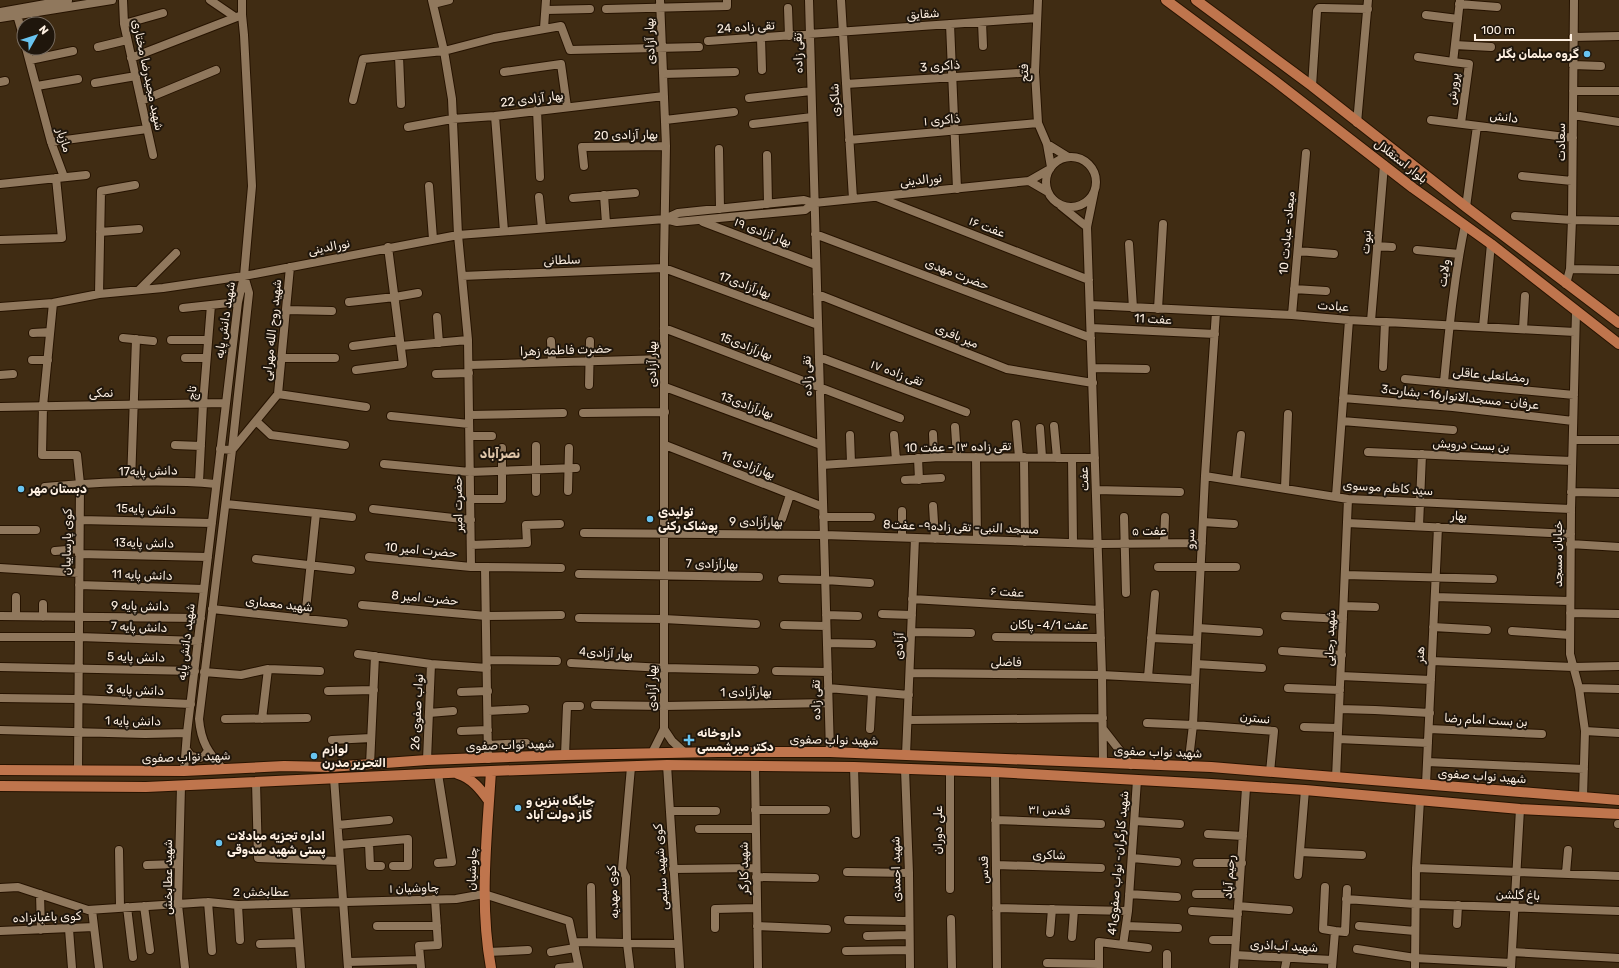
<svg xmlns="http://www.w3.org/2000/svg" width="1619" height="968" font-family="Rubik,Vazirmatn,sans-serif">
<rect width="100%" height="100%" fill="#402c13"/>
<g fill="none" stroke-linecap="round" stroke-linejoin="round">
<defs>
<path id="minor" d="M123,0L124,24L153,155
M210,0L235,17
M432,0L444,51L452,99L458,235L468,340L471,567H485L488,759
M809,0L830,752
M841,0L853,199
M1038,0L1035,72L1038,123L1047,144L1051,167
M1460,0L1453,62L1469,64L1461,123
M433,4L449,0
M1459,4L1497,7
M788,8L789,36
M606,9L727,6V0
M546,10L590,9
M0,12L68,0
M17,15L24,39
M1426,15L1458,19
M0,18L112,0
M982,22L983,46
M124,24L163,13
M950,24L957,189
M544,28L546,0
M1573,37L1619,36
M761,38L762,70
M708,41L1037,18
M1455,45L1491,47
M98,47L127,40
M26,48L51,142L64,177
M399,56L401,104
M1418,57L1453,62
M131,58L242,15
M30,60L73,51
M1573,65L1601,66
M504,72L561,64L567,107
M663,74L735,72
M0,82L5,81
M95,83L136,76
M846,84L1035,72
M37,86L78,79
M1312,86L1317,11L1319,8H1323L1368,9
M1573,91H1619
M749,98L811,91
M353,100L363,59L444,51L494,38L561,26L570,50L699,47
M141,101L216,70
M537,110L540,177
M1573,115L1619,122
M665,120L734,112
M1431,120L1573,138
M1357,123L1368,0
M753,124L812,117
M408,127L452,119L495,116
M849,140L1038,123
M51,142L147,129
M1047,144L1068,157
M719,149L720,209
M767,155L768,204
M1046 182a25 25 0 1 1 50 0a25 25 0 1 1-50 0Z
M584,166L582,147L666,146
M1522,176L1572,181
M1029,181L1048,192
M0,184L86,175
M429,186L433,239
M1094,193L1087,227L1102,675L1103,763
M604,195L606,223
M539,197L542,228
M877,197L1089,280
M573,198L635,193
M1061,206L1087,227
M1466,207L1477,126
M1515,216L1572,220L1619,221
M665,219L677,222L805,210L814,203
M703,222L816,265
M504,231L495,116L664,96
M100,232L139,229
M815,234L1091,338
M0,240L62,238L56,178
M1129,244L1133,308
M1377,246L1392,247
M1417,250L1459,254
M1298,251L1334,254
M1570,269L1619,270
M462,276L664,268L818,325
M1566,284L1570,269L1572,220L1574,0
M1294,289L1326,291
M139,290L176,253
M99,294L101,191L135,185
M817,294L1007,369L1093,383
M349,302L395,297L418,293
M53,303L43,406L42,455H77L80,484L78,770
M1090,305L1292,315L1349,320L1575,332
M0,307L53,303L99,294L163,288L244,276L458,235L665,219L678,213L804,200L814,203L1029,181L1050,169
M183,308L238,302
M1158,309L1163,224
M286,310L332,311
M1576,311L1571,509L1570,654L1579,688L1585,731L1583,797
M1292,315L1306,153
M437,317L439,343
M1371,321L1384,165
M1483,327L1491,244
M664,328L900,418
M1091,328L1215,334
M1523,329L1525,296
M33,333L50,332
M123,338L153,341
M171,340H207
M551,341L552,362
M353,346L400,340
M401,346L468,340
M819,357L966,412
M185,358H206
M281,358H335
M32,360H48
M469,365L664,359
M1383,367L1385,322
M1092,368L1146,369
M356,370L403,364L388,247
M436,374L469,373
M0,375L13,374
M1405,379L1574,395
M1444,382C1449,330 1454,277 1465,225
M589,385L590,341
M665,387L821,445
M278,394L366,407
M1343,398L1453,407L1573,421
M0,407L226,403
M583,413L665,412
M469,415L563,413
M391,416L469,424
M256,421L271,435L345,445
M1342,421L1453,430
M1016,424L1019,457
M1054,426L1057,458
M955,427L957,457
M1040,428L1042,457
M933,434L934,457
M850,435L851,463
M894,435L896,460
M470,436H492
M1573,440H1619
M175,445L201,446
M665,445L823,507
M220,449L232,450L278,394L290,267
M1368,452L1572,461
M976,457L977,540
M1024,457L1025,542
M918,458L919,480
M1072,458L1073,543
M384,464L470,472L576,468
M822,465L939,457L1095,458
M1205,476L1348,499L1571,509
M905,480L941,478
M1236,481L1241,435
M131,482L136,339
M199,482L203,404L211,305
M45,487C102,482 160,479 216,484
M1285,488L1288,414
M1096,490L1180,492
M568,491L569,448
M536,492V446
M1571,492L1619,493
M1336,496L1349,320
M470,499H502V448
M226,504L316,513L305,619
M933,506L935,539
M373,509L471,520
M316,513L352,517
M823,517H871
M1124,517L1126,593
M782,519L790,495
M80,520L212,523
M1203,522L1234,524
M1347,523L1571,534
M1419,526L1422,454
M0,530H36
M584,533L824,535L1098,544L1202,543
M902,537V511
M1164,543L1165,517
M1570,544L1619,547
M471,545L527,543L526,525L560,524
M55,551L79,549
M79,554L208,557
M369,557L471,567
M256,559L351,570
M485,567L561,568
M1158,567H1236
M0,568L79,573
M579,574L759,577
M1345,575L1493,579
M782,579L825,580L870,583
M79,585L204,589
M1435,597L1570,601
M912,599L1100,610
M362,605L486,616L561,615
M1344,606L1375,607
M212,609L344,623
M1570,613L1619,614
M882,614L912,615
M826,615L858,616
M0,616L201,618
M16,616V597
M1285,616L1343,619
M43,617V604
M579,618L664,619L756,624
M784,625L826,626
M1433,627L1487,630
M1198,628L1259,632
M1512,631L1570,635
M911,632L971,633
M0,637H79L198,641
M996,637L1101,638
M1151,638L1197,640
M827,643L872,644
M1282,651L1342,655
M358,654L431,664L487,668
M487,660L557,661
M1432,661L1573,667L1619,666
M571,663L664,668L755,670
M1196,664L1262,668
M0,667L195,671
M776,671L828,672
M204,672L241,675L268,669L320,671
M910,673L1102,675L1195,680
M1341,676L1431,680
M1148,677L1155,594
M828,688L909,695
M1288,688L1340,690
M1579,688L1619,689
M328,691L374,690
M461,692L488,691
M0,698L78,699L191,704
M595,705L664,706L828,703
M1339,709L1375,710L1430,713
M488,711L525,709
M429,713L453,711
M225,719L307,718
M262,719L268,669
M908,720L1103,718
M1147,723L1193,725L1274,731L1270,772
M1304,727L1338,728
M664,729L672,741L684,752
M870,729L872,693
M1103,729L1131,765
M1429,729L1542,734
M0,730L145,734L187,733
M461,731L488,730
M1585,731L1619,733
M1338,739L1428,743
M332,740L371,738
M488,745L526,743
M186,749L191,756L200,758L204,756L208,751
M652,753L664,729V258L666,146L660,0
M565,755L567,706H580
M906,755L915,538
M427,760L431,664
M1427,762L1584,769
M370,765L375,656
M667,765L680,968
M755,767L758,968
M854,767L856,834
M1188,767L1193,725L1205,476L1216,312
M223,769C208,752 201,742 199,719L232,450L249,293L244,276
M905,769L909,873L910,968
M184,771L187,733L238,302L244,276L252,186L244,35L242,15V0
M995,772L997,968
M334,778L348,968
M1336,778L1348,499
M256,782L258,858L340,861
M1426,784L1438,527
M181,786L178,905L185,968
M755,810H826
M670,811H716
M995,820L1101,824
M1135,821L1180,824
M1618,824H1619
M338,825L389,820
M699,829H755
M1208,834L1243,836
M369,843L370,866H381
M339,845L408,839V866H393
M119,850L120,907
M1300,852L1362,855
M1132,858L1177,862
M438,863L452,862L438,774
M1197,863H1242
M147,865L178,864
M996,865L1101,868
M1416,868L1619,876
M673,869L756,868
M847,872L909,873
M1566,873L1568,850
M1298,875L1305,790
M756,877L815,878
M591,887L592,942
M1325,887L1323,929L1335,931
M0,888L18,887L88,910L208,902L238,905L456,899L484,894L569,921L579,968
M950,889V771
M40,894L41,930
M1129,894L1177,897
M1196,894H1239
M1346,899L1415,904L1619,911
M208,902L212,951
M296,904L301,968
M238,905L240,940
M144,906L150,950
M1238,906L1289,910
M127,907L133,957
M996,908L1128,911
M92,910L99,968
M1192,911L1238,914
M951,919L952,968
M848,920L909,921
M1457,924L1458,905
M377,926H437
M757,926L827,929
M1126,926L1178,928
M1359,926L1415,931
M715,928V909L757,908
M69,929L72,968
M0,931L94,927
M1050,933L1052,909
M867,936L909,935
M1072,937L1074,910
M1213,940H1236
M574,942L678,944
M260,944L299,943
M1123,945L1148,948
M1357,949L1415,958L1511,963
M846,951L909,950
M488,952L528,950
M551,952L575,948
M1512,952L1619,958
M1235,955L1332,960
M348,962L420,960
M1047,963L1099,964
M421,968L419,946L438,945L435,899
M559,968L578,966
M630,968L627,943L626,877L622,869L631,767
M1099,968V942L1123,945L1128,911L1137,780
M1167,968V954
M1234,968L1246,788
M1285,968L1287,958
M1332,968L1335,931L1345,932L1347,889
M1415,968L1416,868L1420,800
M1511,968L1520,809"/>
<path id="major" d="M1166,0L1275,81L1413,188L1491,244L1619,344
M1196,0L1312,86L1466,207L1619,323
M0,770L184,771L284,766L330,767L427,760L565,755L718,752H830L1211,767L1619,800
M458,774C472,778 481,790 489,801
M0,786L146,787L491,771L667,765L854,767L995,772L1211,784L1305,790L1520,809L1619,814
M491,968C479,903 487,837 491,771"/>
</defs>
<!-- minor casing -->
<use href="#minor" stroke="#261300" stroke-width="10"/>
<!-- major casing -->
<use href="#major" stroke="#261300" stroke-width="12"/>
<!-- minor -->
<use href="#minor" stroke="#90785d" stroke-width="8"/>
<!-- major -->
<use href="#major" stroke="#bf754d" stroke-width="10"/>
</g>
<!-- markers -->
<g fill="#68c4f0" stroke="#1f160c" stroke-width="1.5">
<circle cx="1587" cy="54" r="4"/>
<circle cx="21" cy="489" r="4"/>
<circle cx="650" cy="519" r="4"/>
<path d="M687 734h4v4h4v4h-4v4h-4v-4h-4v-4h4z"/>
<circle cx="314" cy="756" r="4"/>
<circle cx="518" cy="808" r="4"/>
<circle cx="219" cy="843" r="4"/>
</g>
<g text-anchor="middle" stroke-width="4" stroke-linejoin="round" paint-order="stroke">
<!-- street labels -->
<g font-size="12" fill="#fef0e2" stroke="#1f160c">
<text transform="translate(923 14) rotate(-4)" y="4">شقایق</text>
<text transform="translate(746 27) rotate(-4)" y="4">تقی زاده 24</text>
<text transform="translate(650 41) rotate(-92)" y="4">بهار آزادی</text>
<text transform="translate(798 53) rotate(-92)" y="4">تقی زاده</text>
<text transform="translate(940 66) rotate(-4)" y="4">ذاکری 3</text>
<text transform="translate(1024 73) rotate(-91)" y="4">فتح</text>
<text transform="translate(148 75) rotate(78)" y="4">شهید مجیدرضا مختاری</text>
<text transform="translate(1453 89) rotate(-83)" y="4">پرورش</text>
<text transform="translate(532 99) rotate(-7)" y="4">بهار آزادی 22</text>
<text transform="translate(835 100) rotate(-93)" y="4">شاکری</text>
<text transform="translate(1504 117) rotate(7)" y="4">دانش</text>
<text transform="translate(942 120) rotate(-5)" y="4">ذاکری ۱</text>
<text transform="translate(626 135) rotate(-1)" y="4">بهار آزادی 20</text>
<text transform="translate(64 140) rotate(72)" y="4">مازیار</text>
<text transform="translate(1561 142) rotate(-90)" y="4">سعادت</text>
<text transform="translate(1401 161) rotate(38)" y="4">بلوار استقلال</text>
<text transform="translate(921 180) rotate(-6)" y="4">نورالدینی</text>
<text transform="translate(987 227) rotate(21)" y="4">عفت ۱۶</text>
<text transform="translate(763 232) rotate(21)" y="4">بهار آزادی ۱۹</text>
<text transform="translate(1287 233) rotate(-85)" y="4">میعاد- عبادت 10</text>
<text transform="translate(1366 242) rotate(-85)" y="4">نبوت</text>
<text transform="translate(329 247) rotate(-11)" y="4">نورالدینی</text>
<text transform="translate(562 260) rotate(-2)" y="4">سلطانی</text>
<text transform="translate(1444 273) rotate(-82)" y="4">ولایت</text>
<text transform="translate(957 274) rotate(21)" y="4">حضرت مهدی</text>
<text transform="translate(745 285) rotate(20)" y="4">بهارآزادی17</text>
<text transform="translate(1333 306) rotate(4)" y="4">عبادت</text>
<text transform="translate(1153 319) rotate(3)" y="4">عفت 11</text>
<text transform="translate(225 320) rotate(-81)" y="4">شهید دانش پایه</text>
<text transform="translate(272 330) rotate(-84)" y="4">شهید روح الله مهرابی</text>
<text transform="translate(957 336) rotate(22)" y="4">میر بافری</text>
<text transform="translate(746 346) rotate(21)" y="4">بهارآزادی15</text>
<text transform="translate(566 350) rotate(-2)" y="4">حضرت فاطمه زهرا</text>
<text transform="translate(652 364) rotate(-90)" y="4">بهار آزادی</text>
<text transform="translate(897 373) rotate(20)" y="4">تقی زاده ۱۷</text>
<text transform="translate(1491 375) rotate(5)" y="4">رمضانعلی عاقلی</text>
<text transform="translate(807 376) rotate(-92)" y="4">تقی زاده</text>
<text transform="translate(101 393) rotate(-1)" y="4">نمکی</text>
<text transform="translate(192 393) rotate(-86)" y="4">تاچ</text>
<text transform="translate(1460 397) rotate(6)" y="4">عرفان- مسجدالانوار16- بشارت3</text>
<text transform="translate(747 405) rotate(20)" y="4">بهارآزادی13</text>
<text transform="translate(1471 445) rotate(3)" y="4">بن بست درویش</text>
<text transform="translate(958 447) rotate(-1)" y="4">تقی زاده ۱۳ - عفت 10</text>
<text transform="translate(748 465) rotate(21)" y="4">بهارآزادی 11</text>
<text transform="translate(148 471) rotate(-1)" y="4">دانش پایه17</text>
<text transform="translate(1084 479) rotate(-92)" y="4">عفت</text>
<text transform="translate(1388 488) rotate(4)" y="4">سید کاظم موسوی</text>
<text transform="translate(458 504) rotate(-91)" y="4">حضرت امیر</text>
<text transform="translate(146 509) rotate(2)" y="4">دانش پایه15</text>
<text transform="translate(1459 516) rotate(3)" y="4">بهار</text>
<text transform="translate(756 522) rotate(1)" y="4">بهارآزادی 9</text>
<text transform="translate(961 527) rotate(2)" y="4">مسجد النبی- تقی زاده۹- عفت8</text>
<text transform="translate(1149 531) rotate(-1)" y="4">عفت ۵</text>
<text transform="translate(1190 539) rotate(-88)" y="4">سرو</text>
<text transform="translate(67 542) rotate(-89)" y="4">کوی پارساییان</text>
<text transform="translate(144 543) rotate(1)" y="4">دانش پایه13</text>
<text transform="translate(421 550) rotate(5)" y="4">حضرت امیر 10</text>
<text transform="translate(1558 554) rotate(-90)" y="4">خیابان مسجد</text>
<text transform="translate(712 564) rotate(1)" y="4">بهارآزادی 7</text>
<text transform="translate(142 575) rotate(2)" y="4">دانش پایه 11</text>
<text transform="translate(1007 592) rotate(3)" y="4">عفت ۶</text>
<text transform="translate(425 598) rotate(5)" y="4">حضرت امیر 8</text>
<text transform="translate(279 604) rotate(6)" y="4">شهید معماری</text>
<text transform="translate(140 606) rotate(1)" y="4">دانش پایه 9</text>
<text x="1049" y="629">عفت 4/1- پاکان</text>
<text transform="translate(139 627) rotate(2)" y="4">دانش پایه 7</text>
<text transform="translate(1330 638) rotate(-88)" y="4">شهید رجایی</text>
<text transform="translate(186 642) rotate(-83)" y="4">شهید دانش پایه</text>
<text transform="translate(899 646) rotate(-88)" y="4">آزادی</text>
<text transform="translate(606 653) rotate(3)" y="4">بهار آزادی4</text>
<text transform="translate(1420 655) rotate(-88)" y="4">هنر</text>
<text transform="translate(136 657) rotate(1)" y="4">دانش پایه 5</text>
<text transform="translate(1006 662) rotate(1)" y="4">فاضلی</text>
<text transform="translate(652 688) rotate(-90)" y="4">بهار آزادی</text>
<text transform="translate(135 690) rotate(2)" y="4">دانش پایه 3</text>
<text transform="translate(746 692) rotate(-1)" y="4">بهارآزادی 1</text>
<text transform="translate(816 700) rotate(-91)" y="4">تقی زاده</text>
<text transform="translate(417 712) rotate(-87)" y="4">نواب صفوی 26</text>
<text transform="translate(1255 718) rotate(6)" y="4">نسترن</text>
<text transform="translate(1486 720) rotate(3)" y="4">بن بست امام رضا</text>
<text transform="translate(133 721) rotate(1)" y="4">دانش پایه 1</text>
<text transform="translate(834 740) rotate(1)" y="4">شهید نواب صفوی</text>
<text transform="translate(510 745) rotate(-2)" y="4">شهید نواب صفوی</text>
<text transform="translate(1158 752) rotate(2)" y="4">شهید نواب صفوی</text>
<text transform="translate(186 757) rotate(-2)" y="4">شهید نواب صفوی</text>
<text transform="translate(1482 776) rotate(4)" y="4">شهید نواب صفوی</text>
<text transform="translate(1049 810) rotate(2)" y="4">قدس ۳۱</text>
<text transform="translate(938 830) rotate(-90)" y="4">علی دوران</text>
<text transform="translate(1049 855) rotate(1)" y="4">شاکری</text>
<text transform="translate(1118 863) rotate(-85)" y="4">شهید کارگران- نواب صفوی41</text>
<text transform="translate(661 867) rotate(-94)" y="4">کوی شهید سلیمی</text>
<text transform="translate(744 868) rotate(-91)" y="4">شهید کارگر</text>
<text transform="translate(472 869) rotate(-88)" y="4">چاوشیان</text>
<text transform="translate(896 869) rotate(-91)" y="4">شهید احمدی</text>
<text transform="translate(984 870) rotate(-91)" y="4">قدس</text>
<text transform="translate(168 877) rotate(-90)" y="4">شهید عطابخش</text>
<text transform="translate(1229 877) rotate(-86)" y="4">رحیم آباد</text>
<text transform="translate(414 888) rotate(-2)" y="4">چاوشیان ۱</text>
<text x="261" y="896">عطابخش 2</text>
<text transform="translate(613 892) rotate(-93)" y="4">کوی مهدیه</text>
<text transform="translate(1518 895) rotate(2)" y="4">باغ گلشن</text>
<text transform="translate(47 917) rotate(-2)" y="4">کوی باغبانزاده</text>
<text transform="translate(1284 946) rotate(3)" y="4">شهید‌ آب‌اذری</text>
</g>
<!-- poi labels -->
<g font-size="12" font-weight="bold" fill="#fef0e2" stroke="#1f160c" text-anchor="start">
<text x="1579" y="58" text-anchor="end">گروه مبلمان بگلر</text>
<text x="29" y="493">دبستان مهر</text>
<text x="658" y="516">تولیدی<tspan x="658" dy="14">پوشاک رکنی</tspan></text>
<text x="697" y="737">داروخانه<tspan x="697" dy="14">دکتر میرشمسی</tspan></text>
<text x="322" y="753">لوازم<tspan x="322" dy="14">التحریر مدرن</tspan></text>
<text x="526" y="805">جایگاه بنزین و<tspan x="526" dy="14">گاز دولت آباد</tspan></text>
<text x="227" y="840">اداره تجزیه مبادلات<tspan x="227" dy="14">پستی شهید صدوقی</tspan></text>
</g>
<!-- neighbourhood labels -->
<g font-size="13" font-weight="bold" fill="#e1c7aa" stroke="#1f160c">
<text x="500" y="458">نصرآباد</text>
</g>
</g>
<!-- north arrow -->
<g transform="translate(36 36) rotate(51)"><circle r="19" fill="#1f160c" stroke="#786d62"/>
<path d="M0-3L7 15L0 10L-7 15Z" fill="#68c4f0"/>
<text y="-6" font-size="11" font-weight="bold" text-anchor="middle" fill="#fef0e2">N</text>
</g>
<!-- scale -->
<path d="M1475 34v6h96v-6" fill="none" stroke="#fef0e2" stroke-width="2"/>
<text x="1481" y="34" font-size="12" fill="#fef0e2" stroke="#1f160c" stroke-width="3" paint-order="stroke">100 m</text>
</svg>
